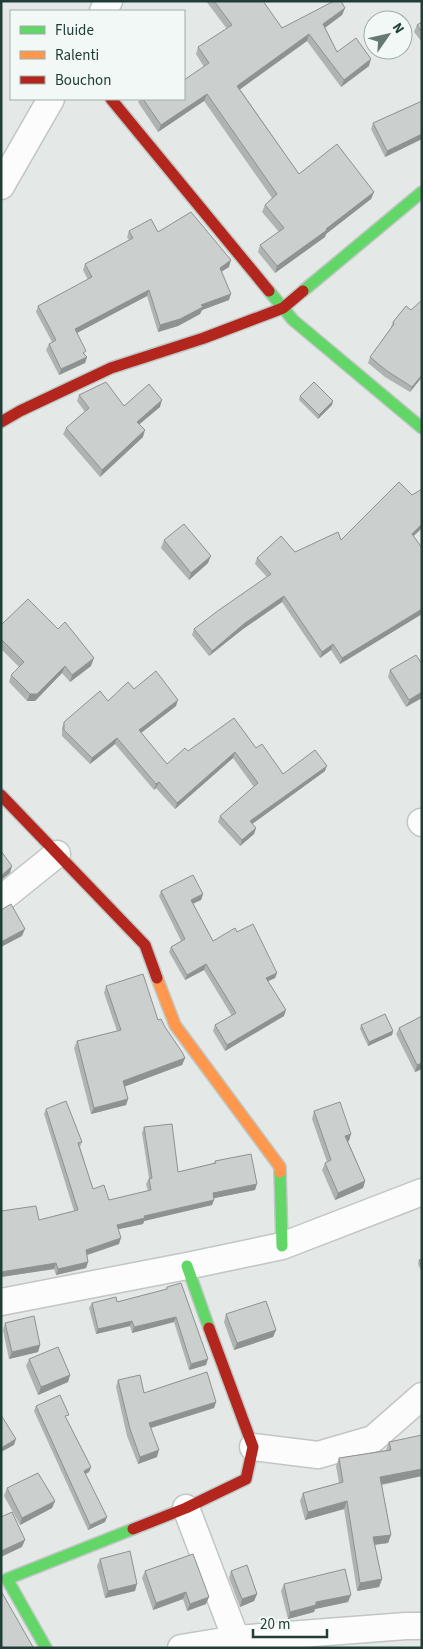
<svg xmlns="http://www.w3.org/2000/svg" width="423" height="1649" font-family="'Source Sans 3',sans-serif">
<rect width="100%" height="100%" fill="#e4e9e7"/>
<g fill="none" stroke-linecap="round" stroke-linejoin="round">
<defs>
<path id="street" d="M103,11L109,1
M1,186L51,99
M421,822L422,823
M1,899L57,854
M1,1302L187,1266L282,1246L422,1192
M253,1447L318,1455L373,1439L422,1396
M186,1508L236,1639
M181,1648L236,1639L406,1626H422"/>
<path id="fast" d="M269,291L293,320L422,428
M303,291L422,192
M280,1172L282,1246
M187,1266L209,1328
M46,1648L7,1579L133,1529"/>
<path id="slow" d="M157,978L175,1025L280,1167V1172"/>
<path id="jam" d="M111,99L269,291
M1,422L20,411L111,368L204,338L283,308L303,291
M1,795L145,945L157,978
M133,1529L186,1508L246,1479L253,1447L209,1328"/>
</defs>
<!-- street casing -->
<use href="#street" stroke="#c1c6c4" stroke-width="29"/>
<!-- fast casing -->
<use href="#fast" stroke="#bfc7c4" stroke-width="14"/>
<!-- slow casing -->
<use href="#slow" stroke="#bfc7c4" stroke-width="14"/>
<!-- jam casing -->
<use href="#jam" stroke="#bfc7c4" stroke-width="14"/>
<!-- street -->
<use href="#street" stroke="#fbfcfb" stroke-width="26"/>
<!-- fast -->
<use href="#fast" stroke="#63d668" stroke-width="11"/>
<!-- slow -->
<use href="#slow" stroke="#ff974d" stroke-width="11"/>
<!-- jam -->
<use href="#jam" stroke="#b3261e" stroke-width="11"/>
</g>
<!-- wall -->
<path fill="#afb3b1" d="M206,1H263L282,28L345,8L342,15L325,27L337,52L369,66L341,87L307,41L240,89L299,174L374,192L371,199L326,234L325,237L275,273L258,252L260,245L279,232L262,212L265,205L272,198L204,101L158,132L138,102L140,99H184L204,67L196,54L198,47L227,29Z
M422,22V42L414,32L417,25Z
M422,101V139L385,157L371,129L373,123Z
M129,231L158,232L229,267L221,271L229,300L202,310L200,314L178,326L158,332L147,296L77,333L85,355L87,357L85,363L59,375L46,350L49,344L52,342L36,312L38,306L88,280L83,270L85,264L129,240L127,237Z
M406,306L422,377L410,392L385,377L368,363L370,357L391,328V327L393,322Z
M79,395L124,406L160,407L139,424L143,437L100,477L63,434L66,428L85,412L77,401Z
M300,396L332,405L318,419L299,400Z
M422,489V528L414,536L422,548V614L340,664L331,650L320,658L282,602L243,629L209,656L192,635L194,629L267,577L255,564L257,558L295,552L341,540Z
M164,540L208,563L189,580L161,548Z
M1,625L91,666L70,682L62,673L35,701H27L9,682L11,675L19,667L1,649Z
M422,664L406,707L388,677L390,670Z
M134,689L176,706L141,733L167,764L188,751L256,748L283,774L325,771L252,824L256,828L254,834L240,846L218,822L220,816L254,787L233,758L175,809L156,788L154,790L115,744L90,764L62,736V728L64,722Z
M161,891L203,894L201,900L193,904L213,941L237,932L277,973L275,978L268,981L284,1016L225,1051L213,1031L215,1025L232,1016L204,970L185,980L169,952L171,947L181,941L159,896Z
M106,986L158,1020L165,1027L185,1058L182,1065L125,1086L128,1099L126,1105L91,1114L74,1048L77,1041L117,1031L104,993Z
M422,1016V1069L415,1072L396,1034L399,1028Z
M361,1025L393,1031L392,1035L368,1046L360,1029Z
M46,1109L82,1142L80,1147L93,1189L109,1200L148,1191L146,1184L149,1178L142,1133L144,1127L178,1172L214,1163L215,1161L255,1190L214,1198L212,1205L144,1221L143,1224L118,1229L119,1244L87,1255L88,1262L86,1268L56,1275L54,1269L1,1277V1211L39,1220L74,1211L44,1114Z
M314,1111L349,1141H348L365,1181L363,1188L335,1200L322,1170L325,1163L327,1162L312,1119Z
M422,1259V1273L418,1264L419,1260Z
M167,1287L206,1365L189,1370L174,1322L132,1333L130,1326L96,1334L89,1308L92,1303L117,1302L166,1290Z
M226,1314L276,1330L273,1337L234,1350L224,1322Z
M5,1323L40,1345L38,1352L9,1359L3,1330Z
M29,1359L70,1375L68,1382L38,1395L26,1366Z
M118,1380L144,1393L216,1402L214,1408L151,1428L157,1457L138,1464L127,1436L116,1387Z
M36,1406L67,1420L91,1467L89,1472L85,1474L105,1522L88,1530L34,1411Z
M389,1442L422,1476L382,1485L391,1535L388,1543L375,1545L382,1579L379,1587L357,1591L344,1509L305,1520L300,1501L303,1493L339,1483L336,1466L339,1458L386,1450Z
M7,1488L55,1501L52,1508L20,1525L4,1496Z
M193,1554L206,1604L187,1611L183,1599L153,1610L142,1578L145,1571Z
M100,1559L135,1591L105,1598L97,1566Z
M231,1571L257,1594L254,1601L240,1607L229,1578Z
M284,1584L348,1602L315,1609L314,1612L288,1619L281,1591Z"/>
<!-- shaded-wall -->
<path fill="#8e9290" d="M345,8L342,15L321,31L323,24Z
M309,34L307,41L235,93L237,86Z
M371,59L369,66L341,87L344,80Z
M207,94L204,101L158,132L161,125Z
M422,134V139L385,157L387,151Z
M374,192L371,199L326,234L325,237L275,273L277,266Z
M231,260L229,267L218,274L220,268Z
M149,290L147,296L73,335L75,329Z
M231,294L229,300L202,310L200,314L178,326L158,332L160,325L201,305Z
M87,357L85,363L59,375L61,369Z
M422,375V377L410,392L412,387Z
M162,400L160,407L135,428L137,422Z
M333,401L332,405L318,419L319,415Z
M145,430L143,437L100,477L102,470Z
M422,524V528L410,539L412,534Z
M211,556L208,563L189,580L191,573Z
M284,596L282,602L243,629L209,656L212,651L245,623Z
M422,609V614L340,664L342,658Z
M333,644L331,650L320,658L322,652Z
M94,658L91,666L70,682L72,675Z
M65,666L62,673L35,701H27L30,694Z
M422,692V698L406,707L409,700Z
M178,700L176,706L137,736L139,730Z
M117,738L115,744L90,764L92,758Z
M235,752L233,758L175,809L177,803Z
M327,766L325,771L248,827L250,821Z
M159,782L156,788L154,790L156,784Z
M256,828L254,834L240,846L242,840Z
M12,866L10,873L1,880V876Z
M203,894L201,900L189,905L191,900Z
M25,929L22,936L1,947V942Z
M206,964L204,970L185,980L187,975Z
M277,973L275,978L264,983L266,978Z
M286,1010L284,1016L225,1051L227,1045Z
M393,1031L392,1035L368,1046L369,1042Z
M185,1058L182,1065L121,1088L123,1081Z
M422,1063V1069L415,1072L417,1065Z
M128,1099L126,1105L91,1114L94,1108Z
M351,1134L349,1141L343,1143L345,1136Z
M365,1181L363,1188L335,1200L338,1193Z
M257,1184L255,1190L210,1199L213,1193Z
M214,1200L212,1205L144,1221L143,1224L115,1230L117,1225L144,1216Z
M121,1238L119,1244L84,1256L86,1250Z
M88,1262L86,1268L56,1275L58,1269Z
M56,1263L54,1269L1,1277V1272Z
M176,1317L174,1322L132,1333L134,1327Z
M132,1321L130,1326L96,1334L98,1329Z
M276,1330L273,1337L234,1350L237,1343Z
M40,1345L38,1352L9,1359L12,1352Z
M208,1359L206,1365L189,1370L191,1364Z
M70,1375L68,1382L38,1395L41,1387Z
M216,1402L214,1408L147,1429L149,1423Z
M16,1439L14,1445L1,1452V1448Z
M159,1450L157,1457L138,1464L140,1457Z
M91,1467L89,1472L82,1476L84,1471Z
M422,1469V1476L378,1485L380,1477Z
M55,1501L52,1508L20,1525L22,1518Z
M347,1501L344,1509L305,1520L308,1512Z
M107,1517L105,1522L88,1530L90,1525Z
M391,1535L388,1543L371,1545L373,1537Z
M25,1540L22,1547L1,1557V1551Z
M382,1579L379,1587L357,1591L360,1583Z
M137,1584L135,1591L105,1598L108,1591Z
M186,1592L183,1599L153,1610L156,1603Z
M257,1594L254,1601L240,1607L242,1599Z
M351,1595L348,1602L315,1609L314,1612L288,1619L290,1612L316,1602Z
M209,1597L206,1604L187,1611L190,1604Z"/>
<!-- building -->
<path fill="#cbd0ce" stroke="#8e9290" d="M214,1H263L282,28L334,1H341L345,8L323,24L337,52L356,38L371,59L344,80L309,34L237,86L299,174L337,144L374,192L326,229L327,230L277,266L260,245L284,228L265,205L277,194L207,94L161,125L143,99H184V80L209,63L198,47L232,25Z
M422,22V32L417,25Z
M422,101V134L387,151L373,123Z
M191,212L231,260L220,268L231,294L201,305L203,307L180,319L160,325L149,290L75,329L86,351L83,353L87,357L61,369L49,344L56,340L38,306L92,277L85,264L133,238L129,231L151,219L158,232Z
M422,300V375L412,387L387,371L370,357L394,324L393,322L406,306L411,310Z
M106,382L124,406L149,384L162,400L137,422L145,430L102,470L66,428L89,408L79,395Z
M314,382L333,401L319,415L300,396Z
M399,482L412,495L422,489V524L412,534L422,548V609L342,658L333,644L322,652L284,596L245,623L212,651L194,629L219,610L271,574L257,558L281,536L295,552L338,532L341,540Z
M184,524L211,556L191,573L164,540Z
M28,599L58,629L65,622L94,658L72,675L65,666L37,694H30L11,675L24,662L1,639V625Z
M416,655L422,664V692L409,700L390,670Z
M156,671L178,700L139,730L167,764L185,748L188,751L234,718L256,748L262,744L283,774L315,750L327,766L250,821L256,828L242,840L220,816L258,783L235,752L177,803L159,782L156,784L117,738L92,758L64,730V722L100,691L108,701L128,682L134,689Z
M1,851L12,866L1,876Z
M193,875L203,894L191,900L213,941L235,928L237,932L253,924L277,973L266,978L286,1010L227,1045L215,1025L236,1013L206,964L187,975L171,947L185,939L161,891Z
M11,904L25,929L1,942V910Z
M143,974L158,1020L161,1019L165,1027L182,1052L185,1058L123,1081L128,1099L94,1108L77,1041L121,1030L106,986Z
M385,1014L393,1031L369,1042L361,1025Z
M422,1016V1063L417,1065L399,1028Z
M66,1101L82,1142L78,1143L93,1189L104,1185L109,1200L151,1190L149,1179L152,1178L144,1127L172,1124L178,1172L216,1163L215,1161L251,1154L257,1184L213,1193L214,1200L144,1216L145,1218L117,1225L121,1238L86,1250L88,1262L58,1269L56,1263L1,1272V1211L36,1206L39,1220L78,1210L46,1109Z
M340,1102L351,1134L345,1136L365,1181L338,1193L325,1163L331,1160L314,1111Z
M422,1259V1266L419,1260Z
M181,1283L208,1359L191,1364L176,1317L134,1327L132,1321L98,1329L92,1303L116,1297L117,1302L167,1289V1287Z
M266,1301L276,1330L237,1343L226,1314Z
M34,1316L40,1345L12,1352L5,1323Z
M58,1347L70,1375L41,1387L29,1359Z
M207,1372L216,1402L149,1423L159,1450L140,1457L130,1429L118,1380L140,1375L144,1393Z
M60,1395L69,1415L65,1416L91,1467L84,1471L107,1517L90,1525L36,1406Z
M1,1415L16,1439L1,1448Z
M422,1435V1469L380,1477L391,1535L373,1537L382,1579L360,1583L347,1501L308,1512L303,1493L343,1482L339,1458L391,1450L389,1442Z
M38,1473L55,1501L22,1518L7,1488Z
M12,1512L25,1540L1,1551V1517Z
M130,1551L137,1584L108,1591L100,1559Z
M193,1554L209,1597L190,1604L186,1592L156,1603L145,1571Z
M247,1565L257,1594L242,1599L231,1571Z
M345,1569L351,1595L316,1602V1605L290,1612L284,1584Z
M1,1591L33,1647L31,1648H1Z"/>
<!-- border -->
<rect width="423" height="1649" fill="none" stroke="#213d37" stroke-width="5"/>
<!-- legend -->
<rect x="10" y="10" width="175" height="90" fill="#f2f8f5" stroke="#9eada9"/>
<rect x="20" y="26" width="25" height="8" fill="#63d668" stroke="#9eada9"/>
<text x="55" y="35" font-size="15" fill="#213d37">Fluide</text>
<rect x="20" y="51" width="25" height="8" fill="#ff974d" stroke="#9eada9"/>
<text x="55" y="60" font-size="15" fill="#213d37">Ralenti</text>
<rect x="20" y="76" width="25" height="8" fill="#b3261e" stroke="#9eada9"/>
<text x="55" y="85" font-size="15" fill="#213d37">Bouchon</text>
<!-- north arrow -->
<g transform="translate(388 35) rotate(56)"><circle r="24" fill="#f2f8f5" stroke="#9eada9"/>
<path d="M0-4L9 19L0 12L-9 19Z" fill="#657975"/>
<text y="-8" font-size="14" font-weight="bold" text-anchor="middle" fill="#213d37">N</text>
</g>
<!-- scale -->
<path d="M253 1629v8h74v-8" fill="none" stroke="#213d37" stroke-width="2.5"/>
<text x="260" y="1629" font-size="15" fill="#213d37" stroke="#f2f8f5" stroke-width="4" paint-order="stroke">20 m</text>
</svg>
